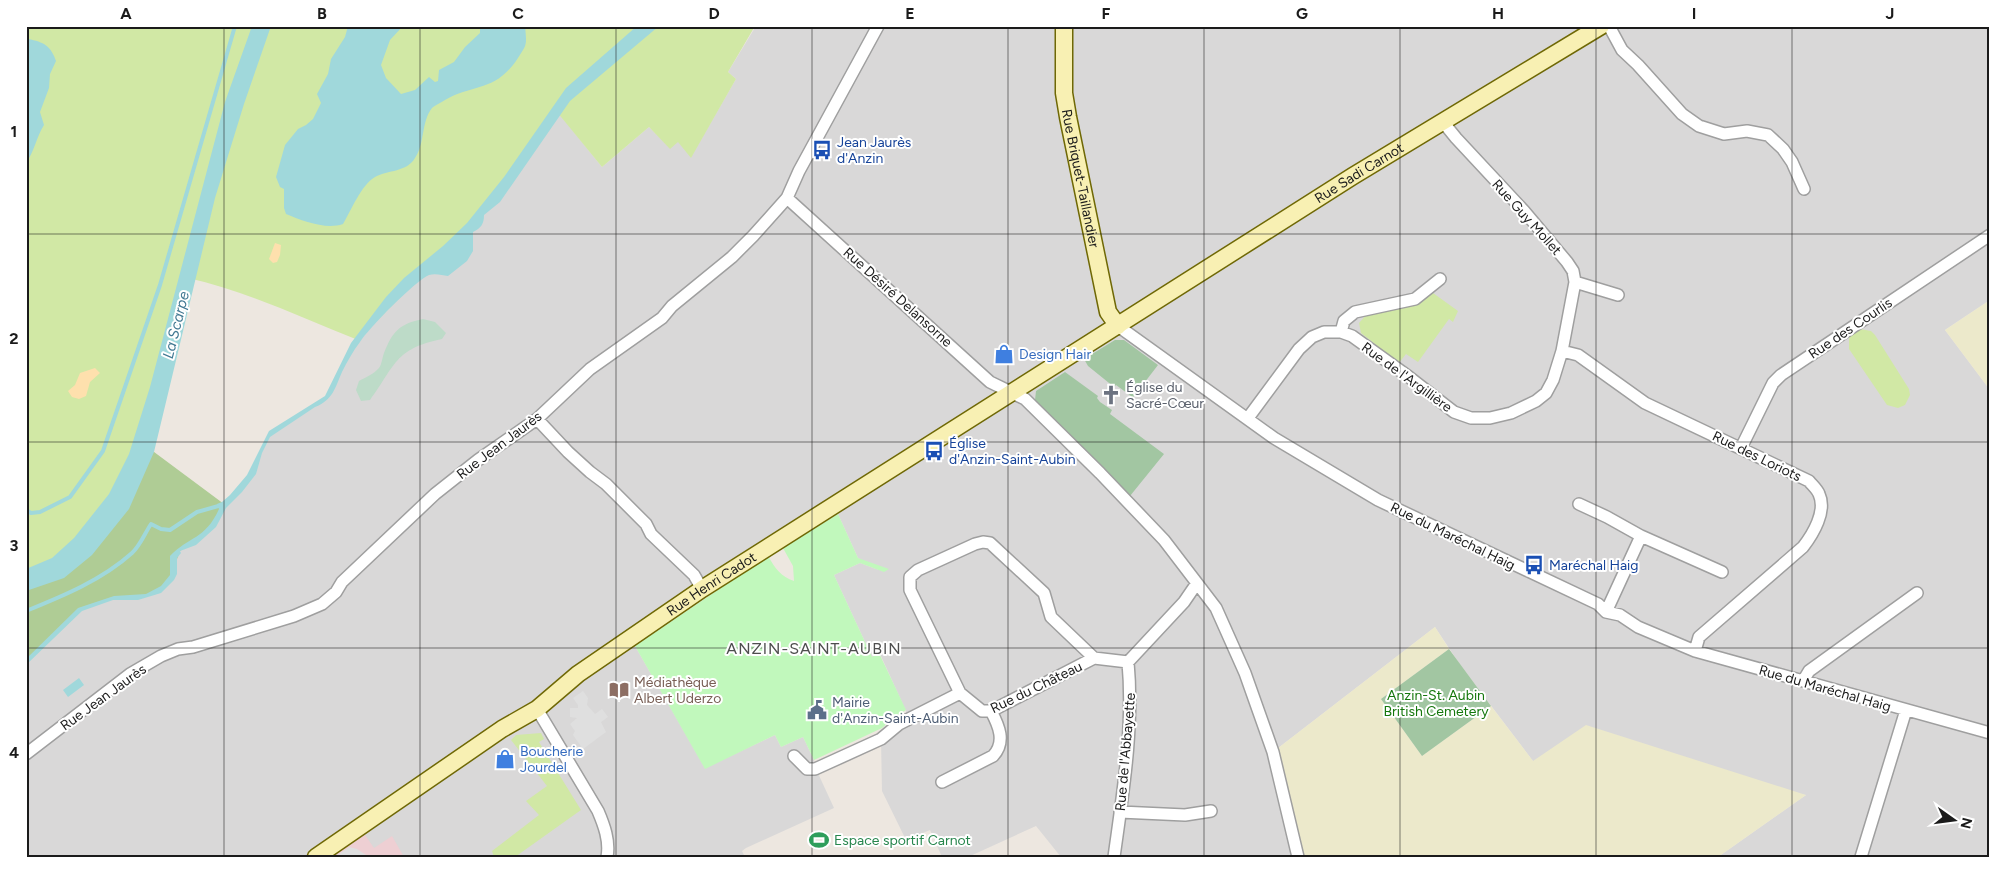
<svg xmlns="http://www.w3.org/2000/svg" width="2016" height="883" font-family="Figtree,sans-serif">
<rect width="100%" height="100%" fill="#ede7e0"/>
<!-- residential -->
<path fill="#d9d8d8" d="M756,26H1990V300L1945,330L1990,390V857H1718L1806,795L1533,761L1461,666L1435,627L1273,752L1298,857H1061L1036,826L968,857H942L930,830L906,840L882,791L881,739L908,719L906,711L880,654L872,657L834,575L860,563L879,570L858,558L838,514L828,508L629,640L635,646L705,768L775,735L781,747L803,737L814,760L816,769L834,808L746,848L742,851L745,857H26V662L79,610L173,565L180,551L219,515L244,487L268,436L330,395L350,352L557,111L602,167L649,127L670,148L678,141L691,157L736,79L728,72Z"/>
<!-- commercial -->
<path fill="#eecfd3" d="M363,832L374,848L392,836L404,857H327Z"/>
<!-- farmland -->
<path fill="#ece9cb" d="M1990,300V390L1945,330Z
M1435,627L1449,649L1381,699L1422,756L1491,706L1533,761L1586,725L1806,795L1718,857H1298L1273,752Z"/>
<!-- grass -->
<path fill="#d1e8a5" d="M26,26H755L728,72L736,79L691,158L678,142L670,149L649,127L602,167L557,112L527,155L430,267L358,340C302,318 247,291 188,278L111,512L26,579Z
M1433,293L1458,311L1453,322L1449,319L1418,362L1406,354L1399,363L1361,333L1359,323L1367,314L1413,305Z
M1860,329L1871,331L1875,335L1909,389L1910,395L1905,405L1898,408L1887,405L1849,349V338L1854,331Z
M541,733L544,739L539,742L581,810L515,857H494L492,851L539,815L526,801L547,786L511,740L516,735Z"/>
<!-- forest -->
<path fill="#afcc95" d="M146,446L224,504L213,526L180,551L169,581L148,596L116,597L79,610L26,662V579L78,553Z"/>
<!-- wetland -->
<path fill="#bddbc8" d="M423,319L435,322L446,333L442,339C394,349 396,365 370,400L361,401L356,390L359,381C366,377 374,374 379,368C382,364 382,358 384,353C393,331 399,324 423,319Z"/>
<!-- sand -->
<path fill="#fee0ad" d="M275,243L281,245L280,255L277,262L273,263L269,259Z
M95,368L100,373L90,382L86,396L79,399L72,397L68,391L75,385L80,373Z"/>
<!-- cemetery -->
<path fill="#a2c6a2" d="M1115,340H1124L1158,365L1128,404V400L1131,396L1116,385L1114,387L1088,366L1084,359Z
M1065,372L1098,396L1097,398L1100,402L1112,410L1110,414L1164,454L1130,496L1035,400L1036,391Z
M1449,649L1491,706L1422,756L1381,699Z"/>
<!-- park -->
<path fill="#c1f8bc" d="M838,514L858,558L889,569L884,572L860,563L834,575L872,657L879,653L906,710L892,719L882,728L814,760L803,737L781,747L775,735L705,769L635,646L768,556C775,568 781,577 794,581L793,566L783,548Z"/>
<!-- parking -->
<path fill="#dfdfdf" d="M583,691L588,698L587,705L595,714L602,709L608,717L601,722L606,732L583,749L573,735L575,731L570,724L577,718L570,717V708H578V705L573,698Z
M349,847L357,849L369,857H335Z"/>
<!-- water -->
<path fill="#a0d8db" d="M252,26H271L244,104L215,198L154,452L129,509L92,555L64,578L26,591V569L52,558L74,538L109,494L129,454L150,387L225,102Z
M348,26H403L390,40L381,65L386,78L401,94L415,90L429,77L435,82L438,81L439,70L454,62L465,47L480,33V26H525C527,47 527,44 516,61C494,92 473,84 445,100C441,103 435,105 432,108C421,122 425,144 415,158C407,172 388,170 375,177C361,185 351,211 343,224C326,230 303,221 286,214L284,208V189L280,187L276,177L285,145L298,129L306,125L313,119L321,103L317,94L328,74L331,59L345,37Z
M637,26H659L570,101L500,202L484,215C484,224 481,228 473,232V251L467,261L448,276C442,275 435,273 429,275C415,281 369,328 360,342C353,351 347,362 342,372C335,388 333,400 315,407L270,437L262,453L256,474L242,492L226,508L216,527L196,545L180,551L181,553L177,558V574L174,580L161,593L138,600H113L82,611L26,665V659L78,608L114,596L146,594L161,586L170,575V556C189,536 205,540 219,509L217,504L222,502L230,495L247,475L269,431L325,396L351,343L386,297L404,278L443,246L467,223L504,177L566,88Z
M28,39C44,42 51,46 56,61L50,74L49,88L40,112L44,125C36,138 35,150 26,163V40Z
M79,678L84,685L68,697L63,690Z"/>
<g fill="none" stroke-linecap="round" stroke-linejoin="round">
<!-- stream -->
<path stroke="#a0d8db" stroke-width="4" d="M26,510L31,513L40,512L70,497L103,451L160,285L235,26
M26,611C63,596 102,580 132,553C140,546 145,533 151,524L161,529L170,530L197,512L222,505"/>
<defs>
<path id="street" d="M1609,26L1622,50L1638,65L1682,114L1699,126L1724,134L1747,131L1768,135L1783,149L1792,162L1804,189
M1443,122L1456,138L1524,211L1567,262L1573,271L1575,282L1618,295
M787,198L990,382L1025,399L1100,473L1164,540L1216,608L1245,673L1273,752L1298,857
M1118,326L1274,438L1378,500L1598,604L1606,612L1620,615L1638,627L1695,651L1990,733
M1341,332L1344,321L1355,312L1415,299L1440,279
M1562,351L1578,355L1645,403L1809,481C1812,485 1817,489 1819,494C1827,511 1813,534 1803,547L1699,637L1695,651
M1248,418L1299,349L1312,337L1324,332H1341L1352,336L1409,377L1454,412L1471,418H1490L1511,413L1536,401L1546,393L1553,380L1562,351L1575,282
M537,419L568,452L590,472L606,484L646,524L651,534L694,575L702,589
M1741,448L1773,383L1781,375L1990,235
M1579,504L1607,517L1641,536L1722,572
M1606,612L1641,536
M1803,681L1809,671L1917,593
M960,693L910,590V577L918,570L975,544L983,542L990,543L1044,593L1051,617L1094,658
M537,709L598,811C604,825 610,841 607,857
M26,754L130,674L161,656L178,649L193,647L294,616L322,604L336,592L342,582L435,494L478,460L537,419L590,369L662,318L672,306L732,257L753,236L787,198L799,171L878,26
M794,756L807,769H815L881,739L899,724L960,693L982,711H991L1094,658L1128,662
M942,782L993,756C1006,742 999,726 991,711
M1120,812L1185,815L1211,811
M1114,857C1123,792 1134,727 1128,662L1184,602L1197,583
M1861,857L1906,710"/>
<g id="secondary">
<path id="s1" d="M1064,26V93L1068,117L1108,312L1118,326"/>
<path id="s2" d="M316,857L502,729L537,709L578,674L702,589L1353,176L1601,26"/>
</g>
</defs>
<!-- street casing -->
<use href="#street" stroke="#9f9f9f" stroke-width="14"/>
<!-- secondary casing -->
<use href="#secondary" stroke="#6f6805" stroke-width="19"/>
<!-- street -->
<use href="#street" stroke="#fff" stroke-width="11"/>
<!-- secondary -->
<use href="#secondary" stroke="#f8f0b3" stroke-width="16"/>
</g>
<!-- grid -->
<path fill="none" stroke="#1b1b1b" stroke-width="1" stroke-opacity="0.55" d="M224,26V857M420,26V857M616,26V857M812,26V857M1008,26V857M1204,26V857M1400,26V857M1596,26V857M1792,26V857M26,234H1990M26,442H1990M26,648H1990"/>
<!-- icons -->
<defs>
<symbol id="bus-bare" viewBox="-9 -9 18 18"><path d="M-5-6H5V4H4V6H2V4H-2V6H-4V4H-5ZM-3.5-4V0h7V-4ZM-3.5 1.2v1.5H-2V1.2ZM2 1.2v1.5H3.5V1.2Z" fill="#1a4fb4" stroke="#fff" stroke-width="2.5" paint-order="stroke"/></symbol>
<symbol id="shop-bare" viewBox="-9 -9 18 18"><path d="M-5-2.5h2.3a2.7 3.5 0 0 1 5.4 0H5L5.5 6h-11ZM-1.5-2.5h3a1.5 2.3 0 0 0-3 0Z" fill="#3f7fe0" stroke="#fff" stroke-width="2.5" paint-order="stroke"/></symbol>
<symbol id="church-bare" viewBox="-9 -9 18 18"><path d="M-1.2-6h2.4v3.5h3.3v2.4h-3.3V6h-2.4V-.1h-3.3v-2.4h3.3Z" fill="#6b7280" stroke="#fff" stroke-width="2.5" paint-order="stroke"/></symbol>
<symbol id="library-bare" viewBox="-9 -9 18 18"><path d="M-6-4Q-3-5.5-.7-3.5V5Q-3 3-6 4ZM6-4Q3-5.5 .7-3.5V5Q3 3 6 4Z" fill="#8d6e63" stroke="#fff" stroke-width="2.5" paint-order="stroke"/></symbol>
<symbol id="civic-bare" viewBox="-9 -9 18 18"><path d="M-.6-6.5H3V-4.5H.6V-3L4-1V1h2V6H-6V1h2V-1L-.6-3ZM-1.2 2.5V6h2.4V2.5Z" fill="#5c6f8a" stroke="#fff" stroke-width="2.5" paint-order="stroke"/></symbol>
<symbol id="stadium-bare" viewBox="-9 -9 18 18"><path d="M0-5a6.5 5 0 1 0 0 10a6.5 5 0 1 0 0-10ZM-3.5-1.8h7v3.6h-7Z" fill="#2e9e5b" stroke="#fff" stroke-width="2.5" paint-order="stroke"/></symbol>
</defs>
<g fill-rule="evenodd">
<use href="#bus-bare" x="808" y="136" width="28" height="28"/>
<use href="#shop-bare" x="990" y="340" width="28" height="28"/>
<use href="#church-bare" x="1097" y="381" width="28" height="28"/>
<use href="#bus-bare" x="920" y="437" width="28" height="28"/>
<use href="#bus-bare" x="1520" y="551" width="28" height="28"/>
<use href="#library-bare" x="605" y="676" width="28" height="28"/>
<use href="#civic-bare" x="803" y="696" width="28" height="28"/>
<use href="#shop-bare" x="491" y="745" width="28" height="28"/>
<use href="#stadium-bare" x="805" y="826" width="28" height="28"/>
</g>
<g text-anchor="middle" stroke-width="4" stroke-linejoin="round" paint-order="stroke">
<!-- transit labels -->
<g font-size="14" fill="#164399" stroke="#fff" text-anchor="start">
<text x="837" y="147">Jean Jaurès<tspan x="837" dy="16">d'Anzin</tspan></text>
<text x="949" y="448">Église<tspan x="949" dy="16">d'Anzin-Saint-Aubin</tspan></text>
<text x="1549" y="570">Maréchal Haig</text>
</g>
<!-- street labels -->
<g font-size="14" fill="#1b1b1b" stroke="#fff">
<text dy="5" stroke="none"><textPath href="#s2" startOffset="1248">Rue Sadi Carnot</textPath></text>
<text dy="5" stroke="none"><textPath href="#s1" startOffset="154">Rue Briquet-Taillandier</textPath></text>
<text transform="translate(1527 217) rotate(48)" y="5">Rue Guy Mollet</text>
<text transform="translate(898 297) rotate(42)" y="5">Rue Désiré Delansorne</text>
<text transform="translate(1850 328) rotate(-34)" y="5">Rue des Courlis</text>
<text transform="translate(1407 377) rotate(36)" y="5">Rue de l'Argillière</text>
<text transform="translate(499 445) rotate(-37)" y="5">Rue Jean Jaurès</text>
<text transform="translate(1757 456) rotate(26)" y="5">Rue des Loriots</text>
<text transform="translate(1453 536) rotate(26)" y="5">Rue du Maréchal Haig</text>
<text dy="5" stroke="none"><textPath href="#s2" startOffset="481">Rue Henri Cadot</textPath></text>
<text transform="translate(1036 687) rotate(-26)" y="5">Rue du Château</text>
<text transform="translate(1825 688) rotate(16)" y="5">Rue du Maréchal Haig</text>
<text transform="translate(103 697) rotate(-36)" y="5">Rue Jean Jaurès</text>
<text transform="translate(1125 752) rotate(-85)" y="5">Rue de l'Abbayette</text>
</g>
<!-- shop labels -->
<g font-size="14" fill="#366cbe" stroke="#fff" text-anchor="start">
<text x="1019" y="359">Design Hair</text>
<text x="520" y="756">Boucherie<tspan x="520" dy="16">Jourdel</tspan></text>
</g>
<!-- worship labels -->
<g font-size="14" fill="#5b616d" stroke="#fff" text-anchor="start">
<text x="1126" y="392">Église du<tspan x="1126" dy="16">Sacré-Cœur</tspan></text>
</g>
<!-- education labels -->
<g font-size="14" fill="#785e54" stroke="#fff" text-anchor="start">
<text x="634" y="687">Médiathèque<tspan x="634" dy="16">Albert Uderzo</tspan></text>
</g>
<!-- park labels -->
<g font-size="14" fill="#15770c" stroke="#fff">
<text x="1436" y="700">Anzin-St. Aubin<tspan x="1436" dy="16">British Cemetery</tspan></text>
</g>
<!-- service labels -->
<g font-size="14" fill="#4e5e75" stroke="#fff" text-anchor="start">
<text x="832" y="707">Mairie<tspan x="832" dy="16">d'Anzin-Saint-Aubin</tspan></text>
</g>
<!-- leisure labels -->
<g font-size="14" fill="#27864d" stroke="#fff" text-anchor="start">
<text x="834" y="845">Espace sportif Carnot</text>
</g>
<!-- water labels -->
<g font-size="15" font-style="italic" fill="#417892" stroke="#fff">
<text transform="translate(176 325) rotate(-76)" y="5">La Scarpe</text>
</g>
<!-- quarter labels -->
<g font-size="16" letter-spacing="1" fill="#4e4e4e" stroke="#fff">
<text x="814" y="654">ANZIN-SAINT-AUBIN</text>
</g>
</g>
<!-- border -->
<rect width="2016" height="883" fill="none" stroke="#ffffff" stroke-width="55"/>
<!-- north arrow -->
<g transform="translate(1954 820) rotate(104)" stroke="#ffffff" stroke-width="4" paint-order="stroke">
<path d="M0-4L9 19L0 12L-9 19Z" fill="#1b1b1b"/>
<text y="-8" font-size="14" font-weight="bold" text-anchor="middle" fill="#1b1b1b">N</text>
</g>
<rect x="28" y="28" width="1960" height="828" fill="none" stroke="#1b1b1b" stroke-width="2"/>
<g font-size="16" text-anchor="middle" font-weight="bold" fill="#1b1b1b">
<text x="126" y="19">A</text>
<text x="322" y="19">B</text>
<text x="518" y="19">C</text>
<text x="714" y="19">D</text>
<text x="910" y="19">E</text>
<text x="1106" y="19">F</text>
<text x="1302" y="19">G</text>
<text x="1498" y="19">H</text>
<text x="1694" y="19">I</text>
<text x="1890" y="19">J</text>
<text x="14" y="137">1</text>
<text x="14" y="344">2</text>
<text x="14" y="551">3</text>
<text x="14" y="758">4</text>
</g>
</svg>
